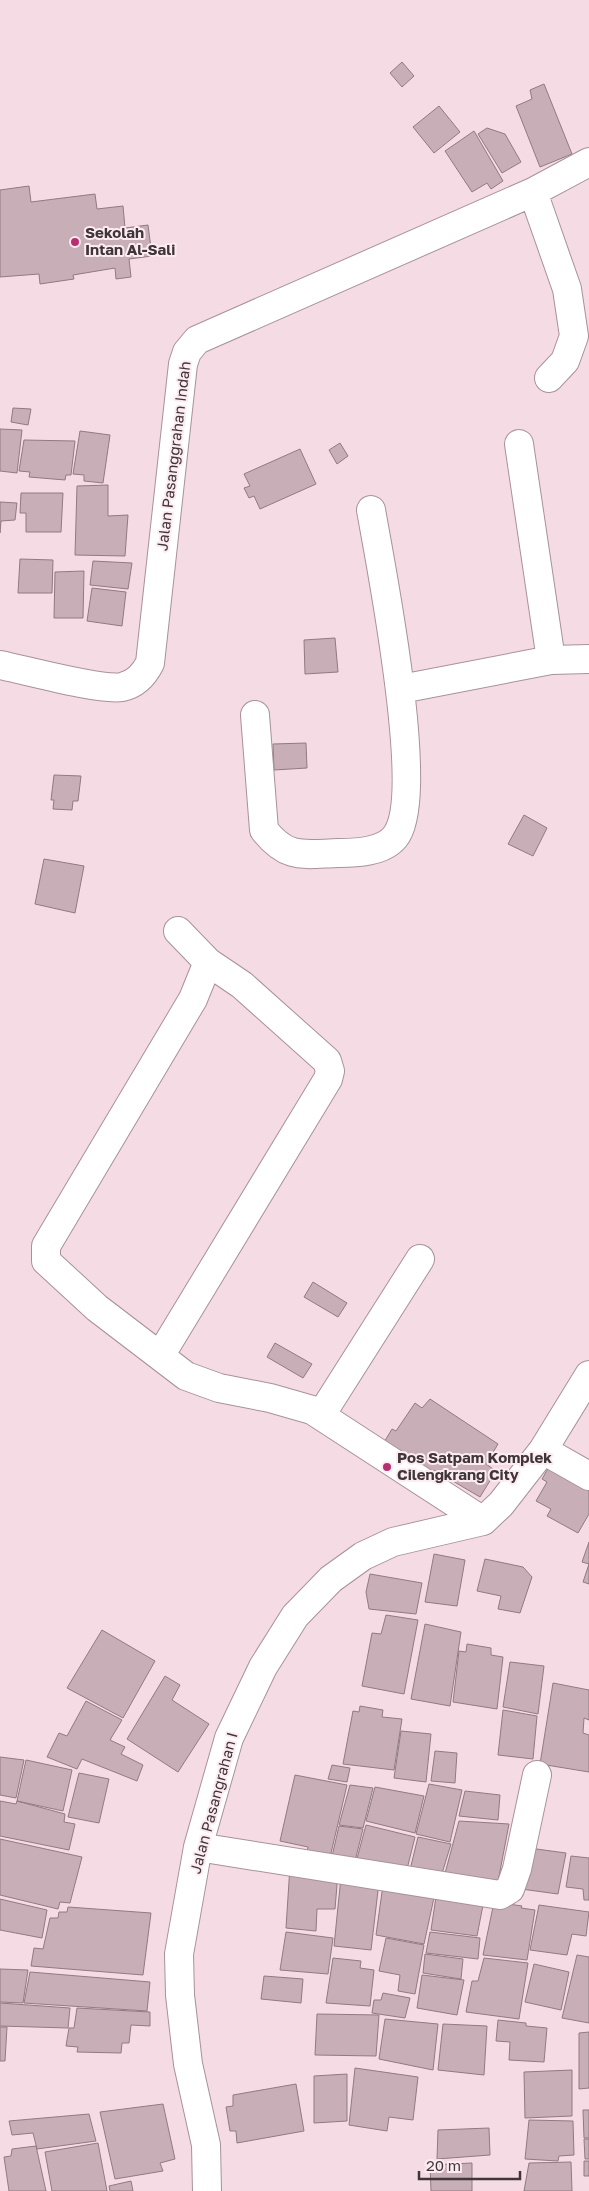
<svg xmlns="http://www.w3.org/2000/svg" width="589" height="2191" font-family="'Golos Text',sans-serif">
<rect width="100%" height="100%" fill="#f5dce4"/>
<!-- building -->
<path fill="#c8afb7" stroke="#917a82" d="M402,62L414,76L402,87L390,73Z
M544,84L572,154L540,167L516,106L532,99L530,90Z
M439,106L460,132L434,153L413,127Z
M487,128L505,134L521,162L502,173L478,134Z
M474,131L503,181L491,189L487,183L472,192L445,151Z
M29,186L31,202L95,194L97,209L123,206L125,228L148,225L152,256L129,259L131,277L116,279L115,268L73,275L74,279L40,284L39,274L0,277V190Z
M13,408L31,409L28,425L11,422Z
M0,429L22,430L17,473L0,471Z
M80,431L110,435L103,483L84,481V475L73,474Z
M24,440L75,441L71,475H66L65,480L29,477L30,472L19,471Z
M340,443L348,456L337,464L329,450Z
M300,449L316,484L260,509L254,496L249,498L244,488L250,486L244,474Z
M108,485V516L128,515L125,556L75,555L77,486Z
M21,493H63L61,532H26V513H20Z
M0,502L17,503L15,520L1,521L0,533Z
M20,559L53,560L52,593H18Z
M93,561L132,563L128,589L90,585Z
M84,571L83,618H54L55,572Z
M92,588L126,592L122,626L87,621Z
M335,638L338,672L305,674L304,640Z
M306,743L307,768L274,770L273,744Z
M54,775L81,776L78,801H73L72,810L53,809L54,800H51Z
M524,815L547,828L533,856L508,844Z
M44,859L84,866L75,913L35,904Z
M313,1282L347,1303L338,1317L304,1297Z
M275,1343L312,1364L303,1378L267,1357Z
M430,1399L498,1444L486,1464L496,1471L480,1497L434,1470L425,1481L383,1444L392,1429L396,1431L415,1403L422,1408Z
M550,1465L589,1484V1514L578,1533L547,1516L551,1509L536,1501L547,1482L542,1479Z
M589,1542V1584L583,1582L589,1564L582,1562Z
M434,1554L465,1560L457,1606L425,1602Z
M485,1559L523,1567L532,1577L520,1613L498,1609L501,1596L477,1591Z
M370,1574L422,1583L416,1614L369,1609L366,1592Z
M386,1615L418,1620L404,1694L362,1686L372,1633L381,1634Z
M425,1624L461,1632L450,1706L411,1699Z
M102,1630L155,1661L123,1718L67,1688Z
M467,1644L491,1648V1655L503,1657L497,1709L453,1702L459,1651L466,1652Z
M510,1662L544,1666L538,1714L503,1707Z
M165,1676L180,1685L172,1700L209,1724L178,1772L127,1739Z
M553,1683L589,1690V1720L584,1718L583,1733L589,1735V1772L540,1764Z
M86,1701L122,1720L110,1740L125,1747L121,1754L143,1765L137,1781L82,1759L77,1769L47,1757L59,1733L67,1736Z
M360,1706L383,1710L382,1717L402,1719L394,1770L343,1764L353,1711L359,1712Z
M503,1710L537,1716L533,1759L498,1755Z
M401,1731L431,1734L426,1782L394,1778Z
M435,1751L457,1753L455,1783L431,1781Z
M0,1757L24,1760L16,1798L0,1795Z
M26,1760L72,1770L63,1811L17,1801Z
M332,1765L350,1768L347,1782L328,1779Z
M79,1773L109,1779L99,1823L68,1817Z
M295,1775L347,1785L328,1866L305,1862L308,1847L280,1841Z
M429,1784L462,1790L450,1842L416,1834Z
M350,1785L373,1788L363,1828L339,1825Z
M375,1787L424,1796L415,1833L366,1821Z
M465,1791L500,1795L498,1820L459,1816Z
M0,1801L16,1804L17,1801L65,1814L64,1822L75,1824L69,1850L0,1836Z
M459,1821L509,1824L497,1887L443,1881Z
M366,1825L415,1837L405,1877L355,1866Z
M339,1826L363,1829L353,1869L330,1865Z
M418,1837L451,1844L440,1880L409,1874Z
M0,1839L82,1857L70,1903L60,1902L58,1909L0,1895Z
M529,1848L566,1853L558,1894L521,1889Z
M571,1856L589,1858V1900H584L583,1889L566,1887Z
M290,1866L338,1873L335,1909H317L316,1931L286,1928Z
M341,1877L379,1882L371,1950L334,1946Z
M383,1885L435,1893L424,1944L376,1935Z
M436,1897L483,1905L477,1936L431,1930Z
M0,1899L47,1910L42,1938L0,1930Z
M494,1902L522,1906L521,1908L535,1910L527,1960L483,1955Z
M539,1905L589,1912L586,1936L572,1934L567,1955L530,1950Z
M68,1907L151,1913L143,1975L31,1966L34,1948L43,1949L50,1918H58L59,1912H67Z
M286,1932L333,1938L328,1974L280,1970Z
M430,1932L480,1938L478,1959L426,1953Z
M386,1938L424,1945L415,1994L398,1991L400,1975L379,1971Z
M425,1954L463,1959L461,1979L423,1973Z
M577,1955L589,1957V2023L562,2018Z
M333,1958L361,1961L360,1968L374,1970L370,2006L326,2003Z
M484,1958L528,1963L519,2019L466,2012L472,1981H478Z
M534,1964L569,1972L561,2010L525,2002Z
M0,1969L28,1970L23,2003L0,2002Z
M30,1972L150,1982L147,2011L24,2003Z
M422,1975L464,1980L457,2015L417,2008Z
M264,1976L303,1979L301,2003L261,1999Z
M383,1993L410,1998L405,2018L372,2013L374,2000H381Z
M0,2003L70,2008L68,2028L0,2026Z
M77,2008L150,2012V2026L131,2025L129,2043H122L121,2053L77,2052L78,2047L66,2046L69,2028H74Z
M317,2014L379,2015L376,2056L315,2055Z
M385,2019L438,2024L433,2070L379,2059Z
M498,2020L526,2023V2026L547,2028L544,2062L509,2060L510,2042L496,2041Z
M443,2024L487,2026L484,2075L438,2070Z
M0,2027H7L5,2061H0Z
M589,2032V2088L579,2089V2033Z
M355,2068L418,2077L413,2120L389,2117L387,2131L349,2125Z
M572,2070V2116L525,2118L524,2072Z
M347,2074V2121L314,2123V2076Z
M296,2084L304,2131L237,2143L236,2131H230L226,2107L233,2106V2095Z
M163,2104L175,2159L160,2163L163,2171L115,2179L100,2112Z
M583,2110H589V2138H584Z
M89,2114L96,2141L37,2149L33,2133L12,2135L9,2121Z
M529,2120L573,2121L574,2155L559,2156L558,2161L525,2159Z
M489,2128L490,2155L437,2159L438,2130Z
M584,2139H589V2159H585Z
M98,2143L107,2191H52L45,2152Z
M36,2146L46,2191H9L4,2157L11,2156L12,2149Z
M584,2161H589V2176H584Z
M571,2162L572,2191H524L529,2163Z
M472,2163V2191H431L430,2165Z
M131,2181L133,2191H110L109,2186Z"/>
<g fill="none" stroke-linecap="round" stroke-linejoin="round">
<defs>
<path id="minor" d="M533,192L567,289L574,336L565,361L549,378
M519,444L551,660
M0,665C25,670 101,691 122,687C136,684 144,675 150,663L183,364L187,352L197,340L533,192L589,162
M401,689L551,660L589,659
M255,715L264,830C288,860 303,854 339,853C356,853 383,852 395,837C427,797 381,567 371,510
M208,962L193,999L46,1246V1261L97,1308L186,1376L219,1388L270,1398L312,1410L483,1521
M160,1356L328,1079L330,1071L327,1061L242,985L208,962L178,931
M321,1415L420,1259
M543,1450L589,1476
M198,1847L500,1895L510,1889L517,1869L537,1775
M207,2191L206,2145L188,2064L180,1995L179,1954L198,1847L229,1738L263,1667L295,1616L331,1579L363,1556L393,1542L483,1521L501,1504L543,1450L589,1375"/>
</defs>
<!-- minor casing -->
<use href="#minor" stroke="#a99199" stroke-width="30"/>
<!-- minor -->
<use href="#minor" stroke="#fff" stroke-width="28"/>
</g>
<!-- markers -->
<g fill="#b62f70" stroke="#fcecf1" stroke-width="2">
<circle cx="75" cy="242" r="5"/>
<circle cx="387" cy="1467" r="5"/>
</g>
<g text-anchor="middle" stroke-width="4" stroke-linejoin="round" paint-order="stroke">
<!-- poi labels -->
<g font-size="15" font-weight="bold" fill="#40363a" stroke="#fcecf1" text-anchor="start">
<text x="85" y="238">Sekolah<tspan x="85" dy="17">Intan Al-Sali</tspan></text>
<text x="397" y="1463">Pos Satpam Komplek<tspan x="397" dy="17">Cilengkrang City</tspan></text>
</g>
<!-- street labels -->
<g font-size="15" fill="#40363a" stroke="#fcecf1">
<text transform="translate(174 456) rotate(-83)" y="5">Jalan Pasanggrahan Indah</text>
<text transform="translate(214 1803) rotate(-75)" y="5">Jalan Pasangrahan I</text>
</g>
</g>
<!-- scale -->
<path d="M419 2171v8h101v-8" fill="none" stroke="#40363a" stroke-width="2.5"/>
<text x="426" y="2171" font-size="15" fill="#40363a" stroke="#fcecf1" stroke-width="4" paint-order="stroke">20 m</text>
</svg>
